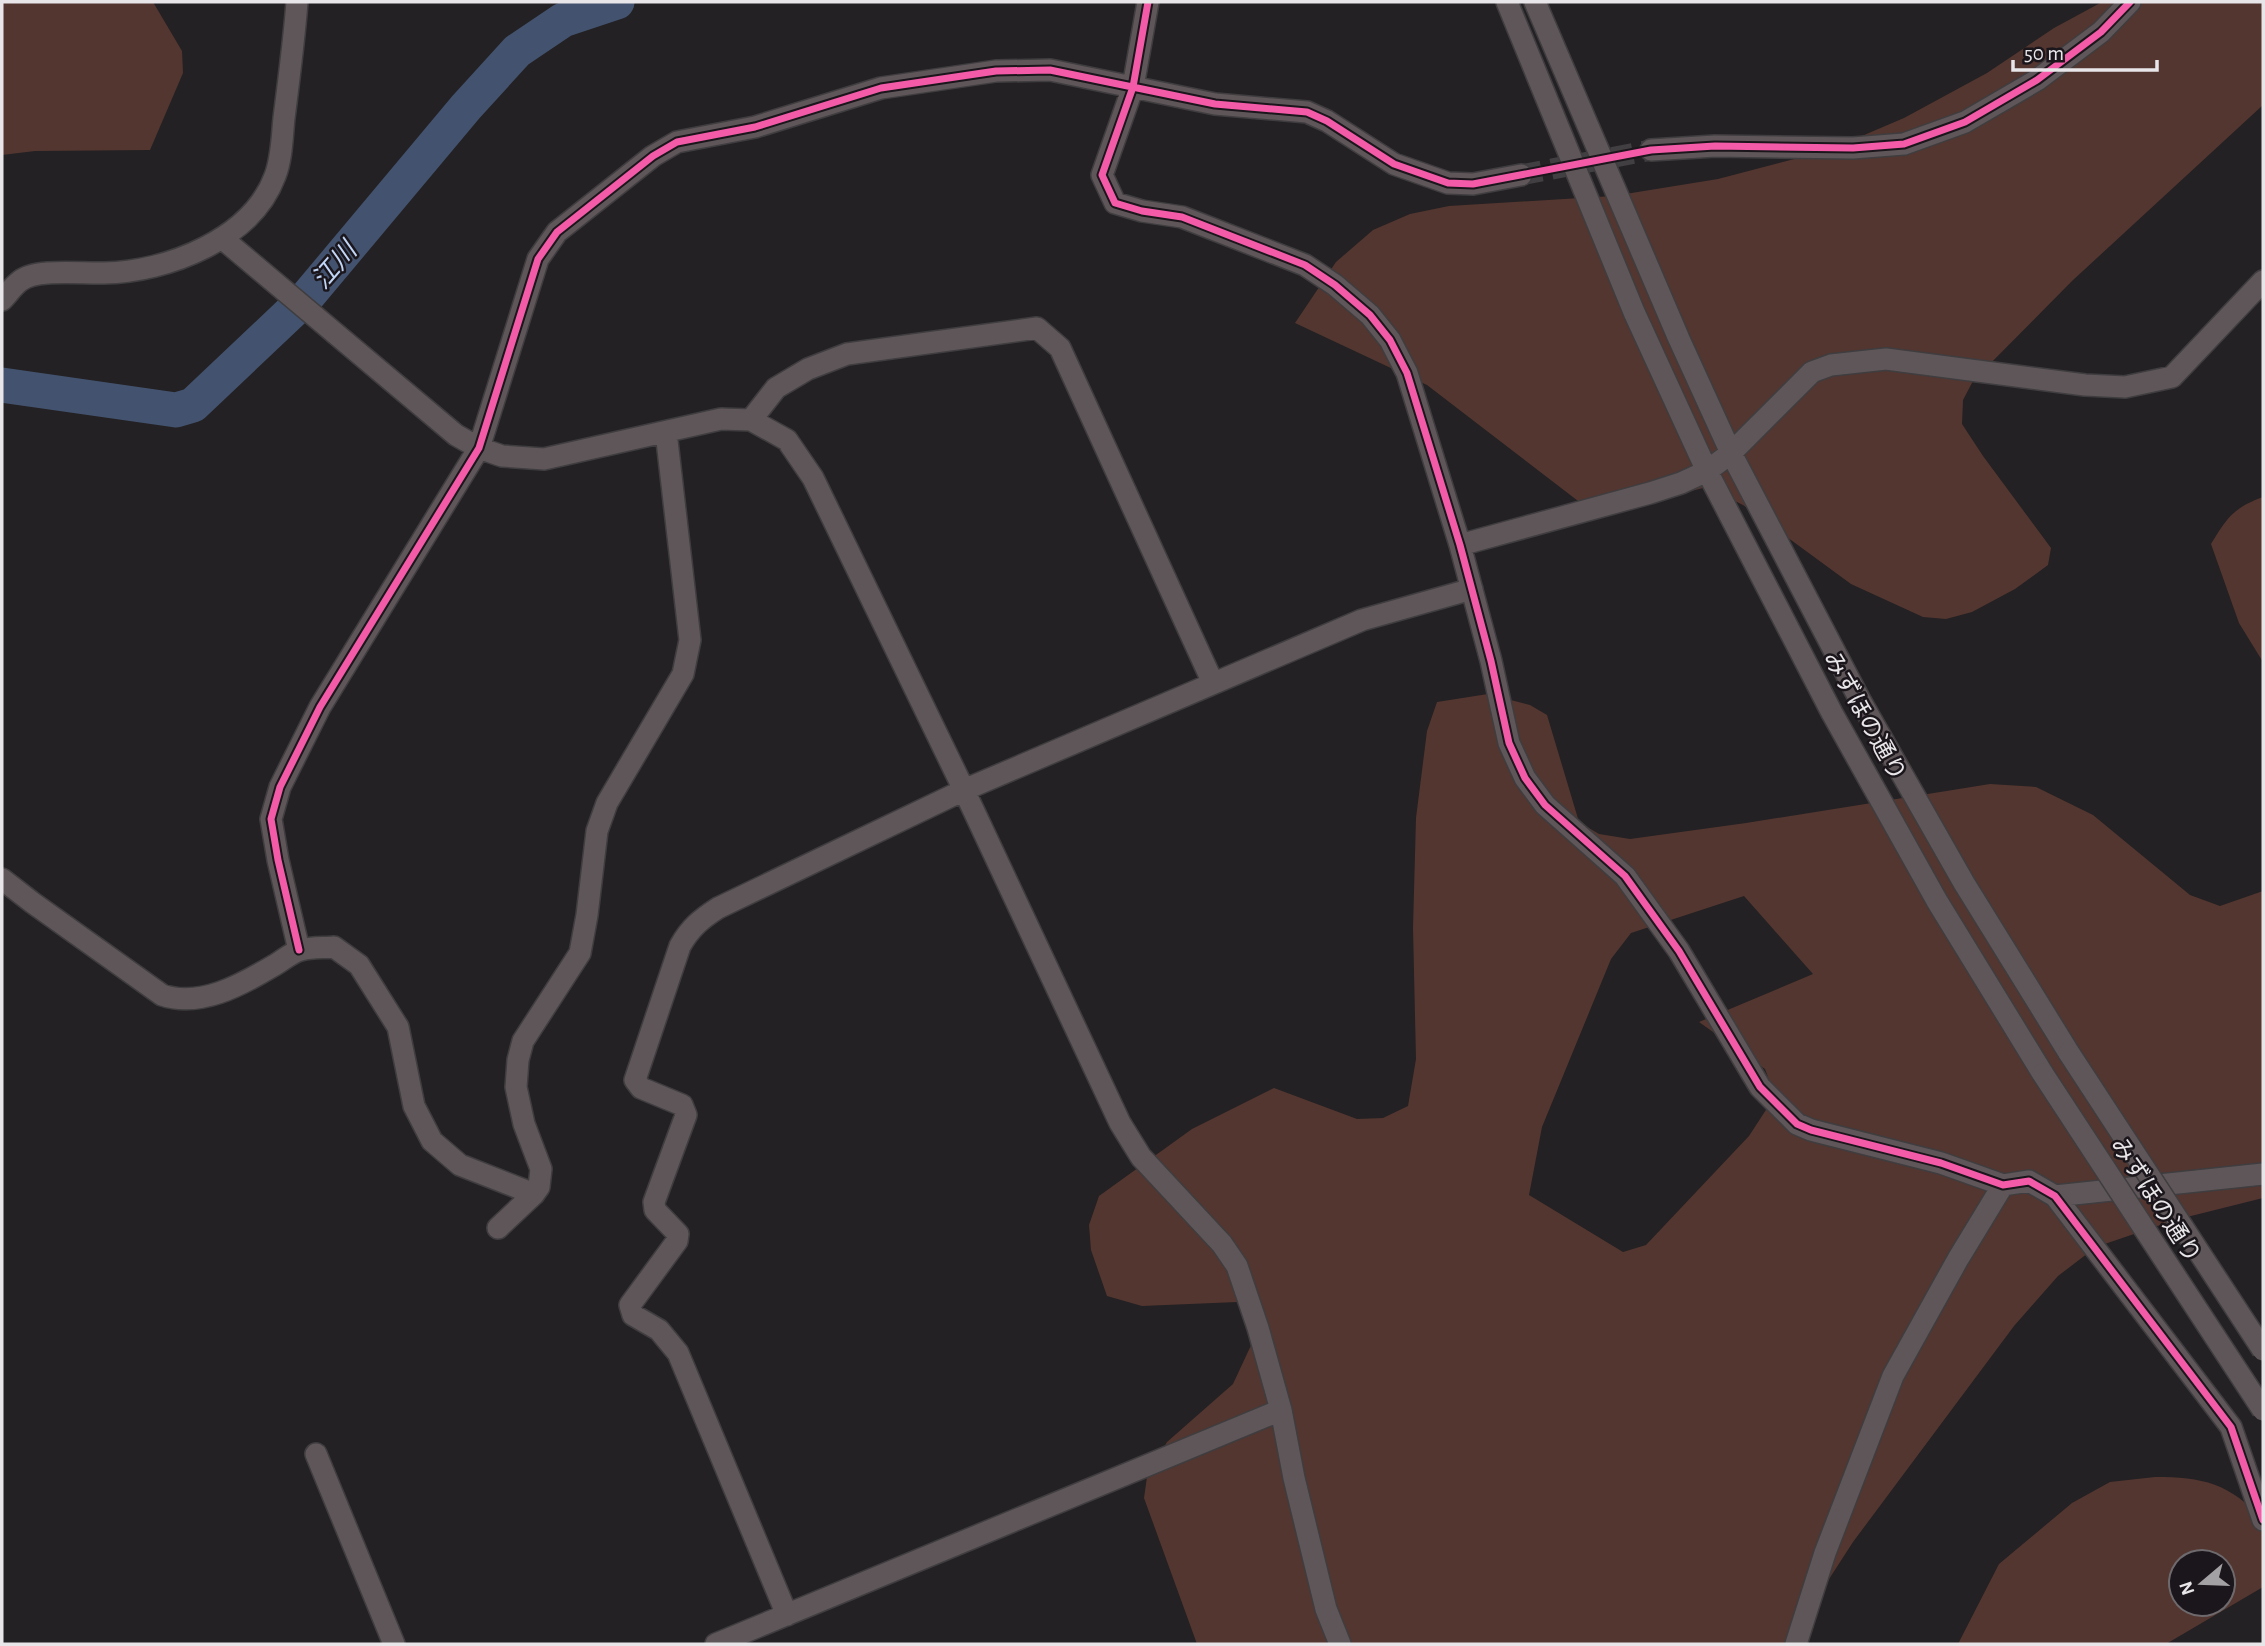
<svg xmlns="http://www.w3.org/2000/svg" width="2265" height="1646" font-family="'Alegreya Sans','Noto Sans JP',sans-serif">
<rect width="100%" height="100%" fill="#232123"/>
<!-- green -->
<path fill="#533630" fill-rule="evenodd" d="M2,2H153L182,51L183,73L150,150L35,151L2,155Z
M2102,2H2263V105L2072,281L1973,381L1963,400L1962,424L1983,456L2051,548L2048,565L2015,589L1972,612L1946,619L1923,617L1851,584L1743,505L1707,487L1604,513L1582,504L1427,385L1295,323L1336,262L1373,230L1410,214L1449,206L1613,196L1718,179L1829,150L1904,118L1987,73L2054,28Z
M2263,497V662L2239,623L2211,544C2227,518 2233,508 2263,497Z
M1488,694L1530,705L1547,715L1579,822L1599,834L1630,839L1746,823L1990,784L2036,787L2093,815L2190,895L2220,906L2263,891V1198L2175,1220L2096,1247L2058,1276L2014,1326L1853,1542L1787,1644H1197L1144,1498L1147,1477L1167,1442L1233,1384L1260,1326L1261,1301L1142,1306L1107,1296L1091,1250L1089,1225L1099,1196L1192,1129L1274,1088L1357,1119L1383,1118L1408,1106L1416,1059L1413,928L1416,818L1427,731L1437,702ZM1744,896L1813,974L1699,1022L1765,1069L1775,1096L1749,1136L1646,1245L1623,1252L1529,1195L1542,1127L1611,959L1631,933Z
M2155,1477C2202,1477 2231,1483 2263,1521V1587L2166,1644H1958L1999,1564L2072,1503L2110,1482ZM2181,1562H2223V1604H2181Z"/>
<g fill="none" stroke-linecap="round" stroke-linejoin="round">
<!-- river -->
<path stroke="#43536f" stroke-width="35" d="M2,385L176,410L193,405L306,298L466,107L517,51L563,20L617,2"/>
<!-- minor-tunnel -->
<path stroke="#413f41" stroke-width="21" stroke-dasharray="21 10" stroke-linecap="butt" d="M1521,175L1651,150"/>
<defs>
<path id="minor" d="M1148,2L1133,87L1102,175L1115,203L1142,211L1182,217L1305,265L1335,285L1370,315L1390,340L1407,373L1460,545L1491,661L1509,743L1525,778L1545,805L1625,876L1679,951L1760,1087L1797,1124L1811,1130L1941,1163L2003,1185L2029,1181L2055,1196L2231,1427L2263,1520
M1507,2L1634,312L1707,471L1832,713L1937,901L2043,1074
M1535,2L1679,339L1731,453L1861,702L1964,883L2069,1053
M1651,150L1715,146L1853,148L1904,144L1965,122L2037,80L2101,32L2130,2
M223,239L456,435L479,448L502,456L544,459L721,419L751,420L787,440L813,478L964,790L1120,1123L1141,1157L1222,1244L1237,1266L1258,1328L1281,1410L1294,1478L1326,1609L1340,1644
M2,300C8,294 13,286 20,281C36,268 83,274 104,273C167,272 252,239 275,176C282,158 282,137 284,118C289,79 294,41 297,2
M751,420L776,388L808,369L847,354L1037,328L1060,348L1213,683
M1460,545L1650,493L1681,483L1707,471L1731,453L1812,372L1831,365L1886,359L2085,385L2125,387L2172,377L2263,281
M2,879L33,903L162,995C200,1008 241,985 273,966C282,961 292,952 301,950C311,947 323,948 334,947L359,965L398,1027L414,1106L432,1141L460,1165L534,1194
M299,950L278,860L271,819L280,787L320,707L479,448L538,259L557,232L653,156L677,142L755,127L881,88L996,71L1050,70L1215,104L1307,112L1327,121L1394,164L1448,183L1473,184L1521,175
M2055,1196L2263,1174
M498,1228L534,1194L539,1187L541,1169L524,1124L516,1087L518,1060L523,1041L580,953L587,915L597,831L607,803L683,674L690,640L666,432
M316,1454L394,1644
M787,1615L678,1353L659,1330L633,1315L630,1305L677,1241L678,1234L655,1210L654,1202L686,1115L682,1105L641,1088L635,1080L680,946C690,928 701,919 718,908L964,790L1362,620L1472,589
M716,1644L1281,1410
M1796,1644L1825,1553L1893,1376L1958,1259L2003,1185"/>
</defs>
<!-- minor casing -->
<use href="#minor" stroke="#3f3d3f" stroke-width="24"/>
<!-- minor -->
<use href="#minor" stroke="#5f5659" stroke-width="21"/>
<defs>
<path id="minor-bridge" d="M2069,1053L2263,1350
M2043,1074L2263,1410"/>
</defs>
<!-- minor-bridge casing -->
<use href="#minor-bridge" stroke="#3f3d3f" stroke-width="24" stroke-linecap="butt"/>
<!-- minor-bridge -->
<use href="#minor-bridge" stroke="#5f5659" stroke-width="21"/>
<defs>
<path id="cycleway" d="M1148,2L1133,87L1102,175L1115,203L1142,211L1182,217L1305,265L1335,285L1370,315L1390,340L1407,373L1460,545L1491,661L1509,743L1525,778L1545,805L1625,876L1679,951L1760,1087L1797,1124L1811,1130L1941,1163L2003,1185L2029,1181L2055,1196L2231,1427L2263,1520
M299,950L278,860L271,819L280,787L320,707L479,448L538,259L557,232L653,156L677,142L755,127L881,88L996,71L1050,70L1215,104L1307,112L1327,121L1394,164L1448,183L1473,184L1651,150L1715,146L1853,148L1904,144L1965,122L2037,80L2101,32L2130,2"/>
</defs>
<!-- cycleway casing -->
<use href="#cycleway" stroke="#1b161b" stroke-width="11"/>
<!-- cycleway -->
<use href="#cycleway" stroke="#f35aa7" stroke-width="7"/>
</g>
<g text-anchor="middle" stroke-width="5" stroke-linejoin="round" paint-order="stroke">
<!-- street labels -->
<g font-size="24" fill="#e9e6e9" stroke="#1b161b">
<text transform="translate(1865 716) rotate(61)" y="8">みずほの通り</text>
<text transform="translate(2156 1200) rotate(57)" y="8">みずほの通り</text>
</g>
<!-- water labels -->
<g font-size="26" font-style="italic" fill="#c1d5f7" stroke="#1b161b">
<text transform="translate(334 265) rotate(-49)" y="9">江川</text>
</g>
</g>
<!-- border -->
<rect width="2265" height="1646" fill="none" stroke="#e9e6e9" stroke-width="7"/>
<!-- north arrow -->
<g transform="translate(2202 1583) rotate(251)"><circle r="33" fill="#1b161b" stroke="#6d696d" stroke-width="2"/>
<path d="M0-5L12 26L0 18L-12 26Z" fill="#a4a1a4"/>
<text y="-10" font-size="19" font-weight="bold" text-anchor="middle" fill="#e9e6e9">N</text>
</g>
<!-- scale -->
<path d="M2013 60v10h144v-10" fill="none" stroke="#e9e6e9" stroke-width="3.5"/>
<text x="2024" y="60" font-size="21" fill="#e9e6e9" stroke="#1b161b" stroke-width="5" paint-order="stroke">50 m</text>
</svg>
